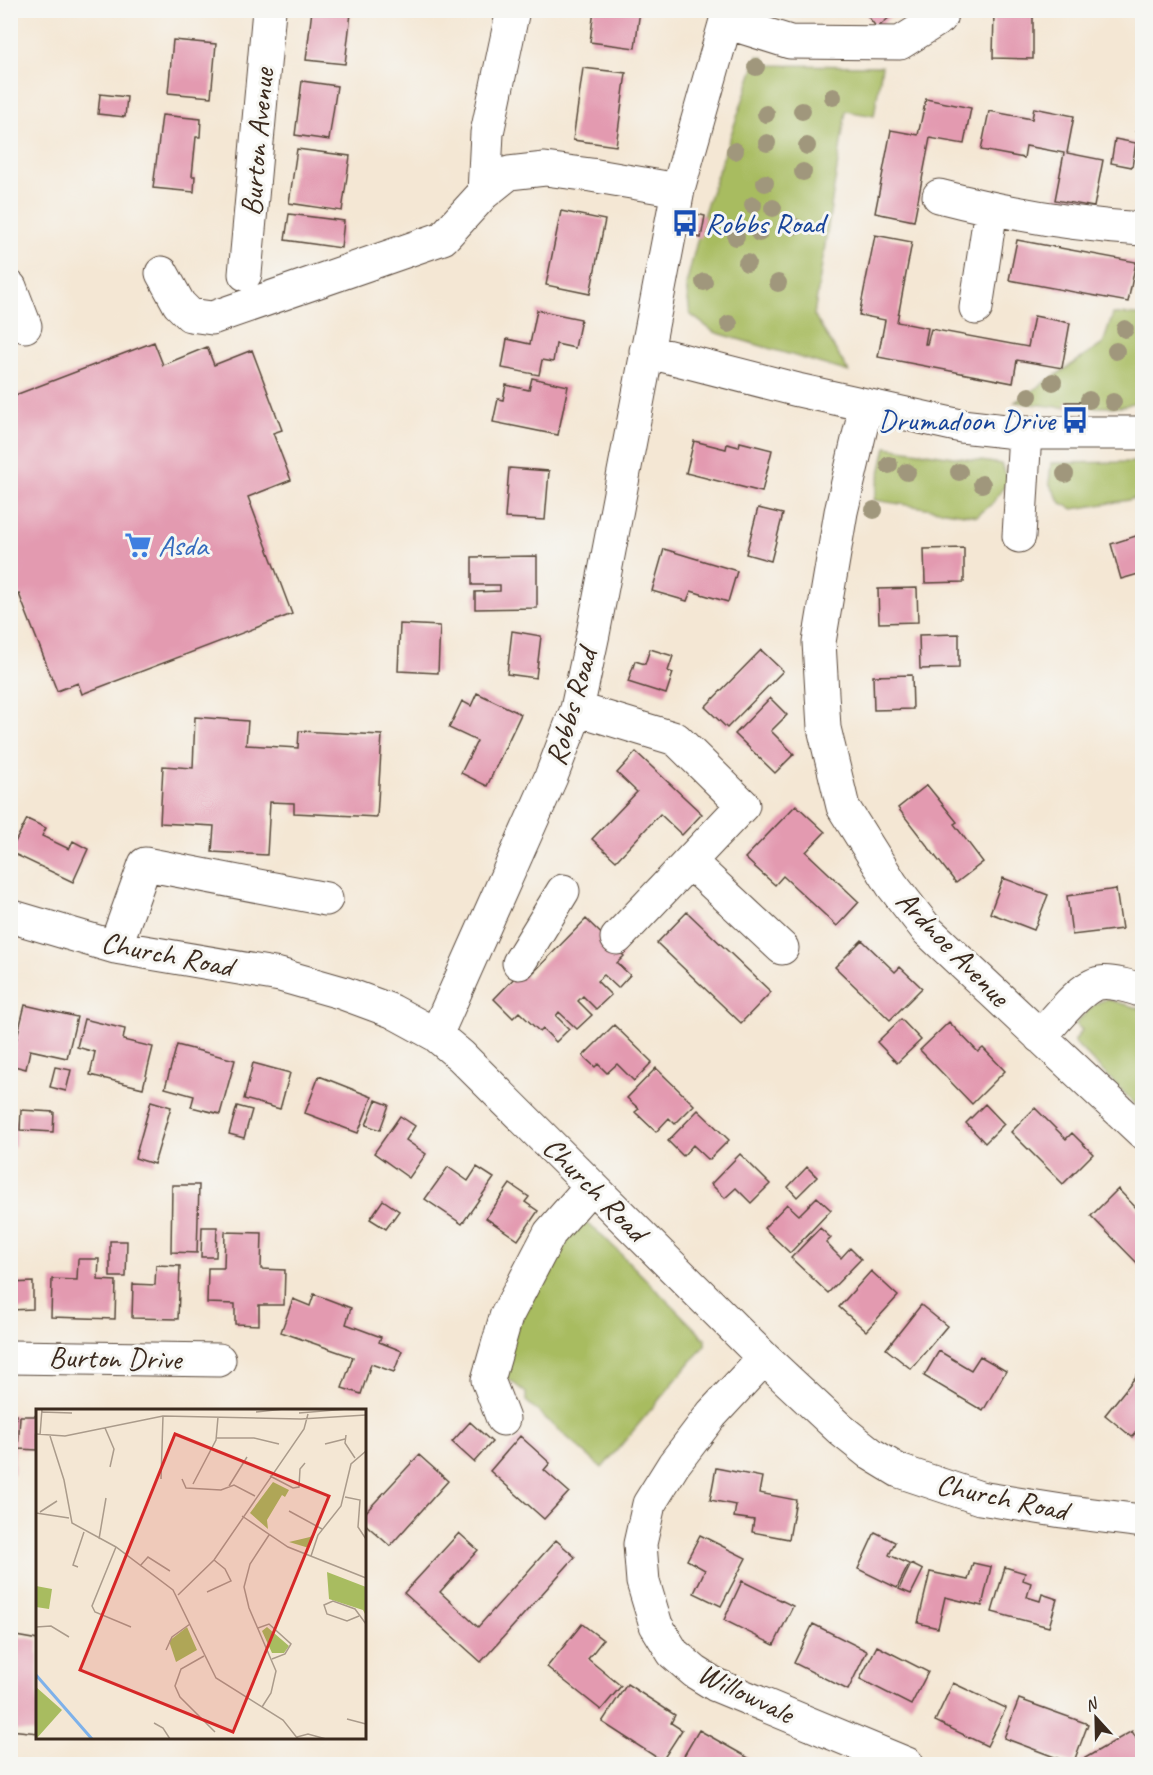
<svg xmlns="http://www.w3.org/2000/svg" width="1153" height="1775" font-family="Caveat,sans-serif">
<rect width="100%" height="100%" fill="#f6f6f2"/>
<filter id="ink" filterUnits="userSpaceOnUse"><feTurbulence type="fractalNoise" baseFrequency=".0167" numOctaves="2"/><feDisplacementMap in="SourceGraphic" scale="12" xChannelSelector="R" yChannelSelector="G"/><feConvolveMatrix kernelMatrix="1 2 1 2 8 2 1 2 1" color-interpolation-filters="sRGB"/></filter>
<filter id="wash" filterUnits="userSpaceOnUse"><feTurbulence type="fractalNoise" baseFrequency=".008" numOctaves="4" result="noise"/><feDisplacementMap in="SourceGraphic" scale="24" xChannelSelector="R" yChannelSelector="G"/><feGaussianBlur stdDeviation="1.35" result="paint"/><feColorMatrix in="noise" values="0 0 0 0 0 0 0 0 0 0 0 0 0 0 0 0 0 1.4 0 .05"/><feComposite in="paint" operator="in"/></filter>
<g filter="url(#wash)">
<rect width="100%" height="100%" fill="#f4e7d4"/>
<!-- green -->
<path fill="#a8bc60" stroke="#72733f" stroke-width="1.5" d="M758,56L763,57L768,65L882,66L874,116L846,111L814,315L849,372L714,332L690,314L686,285L704,213Z
M1142,309V400L1121,407H1058L1015,402L1103,344L1113,314L1141,315Z
M886,447L1001,464L1009,480L993,503L977,516L874,500Z
M1136,462L1142,482V495L1129,500L1073,509L1061,503L1049,483L1051,463Z
M1106,999L1142,1009V1111L1074,1042L1082,1030L1075,1024L1095,1004Z
M580,1218L603,1236L705,1339V1345L602,1468L526,1401V1393L501,1373L518,1316L564,1235Z"/>
<g id="blocks">
<!-- building -->
<path fill="#e39ab0" d="M312,10L351,13L345,64L306,60Z
M594,10H640L635,48L590,42Z
M863,10H898L877,28Z
M994,10H1033V59L993,58Z
M173,40L216,44L211,97L168,93Z
M583,68L626,73L616,146L573,140Z
M302,81L337,86L329,140L295,135Z
M100,94L127,97L125,117L98,114Z
M926,99L971,108L964,144L930,138L914,221L875,213L891,130L918,135Z
M1141,104H1142V132L1136,131Z
M1034,108L1074,116L1067,153L1103,160L1094,207L1055,200L1064,153L1026,146L1024,158L981,150L989,111L1032,119Z
M162,115L201,119L200,137H196L192,176H195L194,192L153,188Z
M1115,139L1136,143L1132,167L1111,163Z
M297,149L350,156L342,211L289,203Z
M561,211L605,220L590,294L546,285Z
M289,214L344,221L341,248L285,240Z
M697,214L705,216L701,238L693,236Z
M875,235L912,242L897,322L928,328L925,344H927L931,329L1028,347L1034,316L1070,323L1062,368L1017,360L1013,383L878,357L885,320L859,315Z
M1017,240L1136,262L1128,302L1009,280Z
M537,310L581,319L575,348L556,344L553,362L542,360L539,375L502,368L507,339L530,344Z
M154,342L163,365L207,347L214,365L252,350L282,430L273,433L291,480L248,497L292,614L82,694L78,683L57,691L19,594L11,596L10,595V397Z
M532,378L568,386L558,435L493,422L498,399L503,400L506,385L529,390Z
M1066,402H1083L1084,409H1066Z
M694,441L726,449L727,444L739,447L740,442L772,450L762,492L686,473Z
M509,468L549,471L545,520L505,518Z
M758,508L783,514L771,561L746,554Z
M1142,534V573L1121,579L1111,544Z
M964,548V582L925,583L924,549Z
M664,549L737,571L728,602L691,591L687,601L652,591Z
M537,556V608L475,609V592L500,591V585H472V557Z
M917,588L918,622L879,623L878,589Z
M400,624L440,626L438,673L398,671Z
M512,631L541,636L536,678L507,674Z
M959,634V668L920,669L919,635Z
M650,649L673,656L668,671L673,673L666,694L628,682L635,661L645,664Z
M761,650L783,671L727,728L705,707Z
M912,675L913,709L874,710L873,676Z
M477,693L521,714L487,786L461,773L477,741L449,728L462,701L471,706Z
M770,698L787,715L771,731L794,754L775,773L735,734Z
M195,717L248,721L246,745L298,748L299,731L382,735L377,817L294,813V803L270,802L267,855L212,852L214,826L160,823L163,766L193,768Z
M636,752L702,814L682,835L660,814L616,861L592,839L637,792L617,773Z
M927,785L957,822L954,824L983,862L956,883L898,808Z
M796,805L825,832L806,852L859,902L837,926L783,876L775,885L745,858Z
M27,819L46,828L42,836L69,849L73,841L88,849L73,882L10,852Z
M1003,878L1048,895L1034,930L990,913Z
M1116,889L1122,929L1072,935L1067,896Z
M687,912L771,992L741,1023L657,943Z
M586,919L624,956L617,963L630,975L618,988L604,975L597,981L611,995L596,1009L583,996L578,1001L592,1015L577,1029L559,1012L556,1016L569,1029L556,1042L543,1029L540,1032L519,1012L513,1018L494,999L521,971L528,978Z
M862,940L895,972L900,967L922,988L890,1020L835,967Z
M25,1005L77,1017L67,1058L30,1050L26,1069L10,1065Z
M84,1019L125,1029L123,1040L153,1047L143,1088L90,1075L95,1052L77,1047Z
M901,1019L921,1040L897,1063L877,1042Z
M949,1022L978,1052L983,1048L1005,1071L972,1104L920,1050Z
M614,1025L652,1062L634,1081L617,1064L607,1073L598,1064L595,1067L583,1056Z
M177,1045L235,1060L220,1114L191,1107L194,1096L165,1088Z
M253,1063L290,1073L280,1109L244,1099Z
M55,1067L71,1070L66,1091L50,1087Z
M656,1068L694,1105L675,1124L669,1118L656,1132L635,1112L639,1109L627,1098Z
M319,1076L372,1097L358,1133L305,1113Z
M376,1100L389,1105L380,1130L366,1125Z
M151,1101L171,1107L154,1164L135,1158Z
M985,1104L1004,1124L985,1143L966,1123Z
M237,1106L252,1110L244,1138L229,1134Z
M1035,1108L1066,1139L1072,1133L1093,1154L1063,1184L1011,1132Z
M21,1110L54,1112L53,1132L20,1130Z
M698,1110L729,1140L709,1160L693,1145L683,1156L668,1141Z
M400,1116L415,1126L406,1140L426,1154L409,1178L374,1153Z
M10,1119L17,1120L15,1147L10,1146Z
M740,1154L770,1184L751,1203L736,1188L725,1198L711,1184Z
M448,1167L468,1181L477,1167L494,1178L462,1224L425,1199Z
M807,1167L817,1177L797,1197L788,1187Z
M510,1184L529,1197L525,1202L538,1211L518,1240L486,1218Z
M172,1185H199L197,1253L171,1252Z
M1118,1189L1142,1214V1268L1091,1216Z
M817,1197L831,1210L790,1253L764,1228L787,1204L799,1215Z
M383,1200L399,1211L386,1229L370,1219Z
M202,1227H217L216,1257H201Z
M820,1228L831,1238L826,1243L841,1258L850,1248L861,1259L828,1293L791,1258Z
M225,1232L262,1233L261,1269L285,1270L284,1305H259V1325L235,1324V1304L207,1303L208,1268H224Z
M110,1241H127L126,1277H110Z
M78,1259H99L98,1280L116,1281L115,1319L51,1317L52,1279L77,1280Z
M156,1265L180,1266L178,1319L132,1318L133,1284L155,1285Z
M871,1271L898,1296L866,1331L839,1307Z
M33,1282V1309L10,1310V1283Z
M314,1294L351,1308L346,1324L381,1337L379,1342L402,1351L394,1372L371,1364L361,1394L342,1388L353,1357L281,1332L293,1299L310,1306Z
M921,1305L947,1326L911,1369L886,1349Z
M939,1351L971,1370L980,1356L1006,1371L983,1411L924,1376Z
M1142,1369V1424L1132,1437L1105,1415Z
M10,1415H16L14,1474H10Z
M20,1416H38V1450L18,1449Z
M470,1422L492,1442L474,1462L452,1442Z
M520,1436L550,1463L544,1470L569,1492L544,1519L490,1471Z
M419,1455L448,1481L390,1546L364,1523V1514Z
M716,1468L762,1477L759,1493L796,1500L789,1539L752,1532L754,1520L734,1517L736,1505L710,1500Z
M875,1532L895,1542L889,1555L909,1564L897,1588L858,1569Z
M459,1533L478,1550L440,1592L478,1627L556,1540L575,1557L481,1662L404,1593Z
M700,1535L746,1558L721,1606L694,1593L705,1570L687,1560Z
M973,1563L991,1567L982,1606L945,1597L938,1628L918,1623L930,1572L968,1580Z
M911,1564L923,1570L911,1594L899,1589Z
M1005,1567L1025,1573L1023,1580L1031,1583L1027,1597L1040,1601L1042,1594L1057,1599L1049,1627L992,1612Z
M742,1581L793,1606L774,1645L724,1620Z
M582,1624L603,1640L588,1659L621,1686L601,1710L547,1667Z
M813,1624L867,1651L848,1690L794,1663Z
M10,1635L38,1640V1733L10,1730Z
M877,1646L928,1672L911,1705L860,1679Z
M953,1683L1006,1708L987,1746L935,1721Z
M627,1684L675,1715L671,1723L682,1730L662,1761L602,1722Z
M1019,1699L1088,1724L1073,1764L1004,1738Z
M699,1730L752,1760L762,1764H679Z
M1132,1731L1142,1749V1764H1083L1080,1761Z"/>
</g>
</g>
<g filter="url(#ink)">
<use href="#blocks" fill-opacity="0" stroke="#574639" stroke-width="1.5"/>
<g fill="none" stroke-linecap="round" stroke-linejoin="round">
<defs>
<path id="minor" d="M726,22L790,42L900,43L940,18L942,10
M484,193L487,133L513,10
M939,196C1005,213 1074,225 1142,229
M162,273L179,304L190,315L212,318L443,238L484,193L509,173L545,169L591,175L678,190
M245,274L269,10
M10,287L25,326
M976,308L991,209
M646,351L798,390L961,426L1025,433H1142
M866,406L841,512L819,642L824,728L843,807L892,885L928,931L1142,1132
M1019,536L1025,433
M577,709L676,739L743,805L617,938
M690,862L782,948
M10,916L115,947L280,975L343,993L392,1011L436,1035L461,1056L764,1358L841,1430L871,1454L899,1471L980,1498L1062,1511L1142,1521
M115,947L145,864L326,899
M519,963L563,891
M436,1035L551,777L577,709L593,634L678,190L729,10
M1040,1037C1054,1022 1080,986 1100,983C1110,981 1133,987 1142,991
M10,1357L219,1360
M764,1358L712,1414L674,1464L649,1504L640,1544L643,1582L656,1625L673,1653L695,1672L716,1685L907,1764
M503,1419L488,1380L506,1317L550,1233L591,1186"/>
</defs>
<!-- minor casing -->
<use href="#minor" stroke="#574639" stroke-width="35"/>
<!-- minor -->
<use href="#minor" stroke="#fff" stroke-width="33"/>
</g>
<!-- trees -->
<g fill="#a0977b">
<circle cx="756" cy="67" r="9"/>
<circle cx="833" cy="97" r="9"/>
<circle cx="802" cy="111" r="9"/>
<circle cx="766" cy="114" r="9"/>
<circle cx="767" cy="143" r="9"/>
<circle cx="807" cy="146" r="9"/>
<circle cx="735" cy="151" r="9"/>
<circle cx="803" cy="172" r="9"/>
<circle cx="765" cy="183" r="9"/>
<circle cx="753" cy="205" r="9"/>
<circle cx="773" cy="208" r="9"/>
<circle cx="793" cy="226" r="9"/>
<circle cx="759" cy="233" r="9"/>
<circle cx="736" cy="237" r="9"/>
<circle cx="747" cy="263" r="9"/>
<circle cx="704" cy="282" r="9"/>
<circle cx="778" cy="283" r="9"/>
<circle cx="729" cy="324" r="9"/>
<circle cx="1125" cy="329" r="9"/>
<circle cx="1116" cy="351" r="9"/>
<circle cx="1053" cy="382" r="9"/>
<circle cx="1029" cy="396" r="9"/>
<circle cx="1089" cy="400" r="9"/>
<circle cx="1113" cy="402" r="9"/>
<circle cx="889" cy="465" r="9"/>
<circle cx="907" cy="472" r="9"/>
<circle cx="959" cy="472" r="9"/>
<circle cx="1065" cy="474" r="9"/>
<circle cx="982" cy="484" r="9"/>
<circle cx="874" cy="510" r="9"/>
</g>
</g>
<!-- icons -->
<defs>
<symbol id="bus-bare" viewBox="-9 -9 18 18"><path d="M-5-6H5V4H4V6H2V4H-2V6H-4V4H-5ZM-3.5-4V0h7V-4ZM-3.5 1.2v1.5H-2V1.2ZM2 1.2v1.5H3.5V1.2Z" fill="#1a4fb4" stroke="#f6f6f2" stroke-width="2.5" paint-order="stroke"/></symbol>
<symbol id="supermarket-bare" viewBox="-9 -9 18 18"><path d="M-6-5.5h2.5l.6 2H6L4.5 2H-2.5L-4.4-4H-6ZM-1.5 3.2a1.3 1.3 0 1 0 .1 0ZM3 3.2a1.3 1.3 0 1 0 .1 0Z" fill="#3f7fe0" stroke="#f6f6f2" stroke-width="2.5" paint-order="stroke"/></symbol>
</defs>
<g fill-rule="evenodd">
<use href="#bus-bare" x="666" y="204" width="38" height="38"/>
<use href="#bus-bare" x="1056" y="401" width="38" height="38"/>
<use href="#supermarket-bare" x="119" y="526" width="38" height="38"/>
</g>
<g text-anchor="middle" stroke-width="6" stroke-linejoin="round" paint-order="stroke">
<!-- street labels -->
<g font-size="30" fill="#3b2a1e" stroke="#f6f6f2">
<text transform="translate(257 142) rotate(-85)" y="10">Burton Avenue</text>
<text transform="translate(571 707) rotate(-74)" y="10">Robbs Road</text>
<text transform="translate(953 948) rotate(46)" y="10">Ardnoe Avenue</text>
<text transform="translate(167 954) rotate(11)" y="10">Church Road</text>
<text transform="translate(595 1189) rotate(45)" y="10">Church Road</text>
<text transform="translate(115 1358) rotate(1)" y="10">Burton Drive</text>
<text transform="translate(1002 1497) rotate(12)" y="10">Church Road</text>
<text transform="translate(746 1693) rotate(26)" y="10">Willowvale</text>
</g>
<!-- transit labels -->
<g font-size="30" fill="#164399" stroke="#f6f6f2" text-anchor="start">
<text x="705" y="233">Robbs Road</text>
<text x="1055" y="430" text-anchor="end">Drumadoon Drive</text>
</g>
<!-- shop labels -->
<g font-size="30" fill="#366cbe" stroke="#f6f6f2" text-anchor="start">
<text x="158" y="555">Asda</text>
</g>
</g>
<!-- overview -->
<g transform="translate(36 1409)">
<rect width="330" height="330" fill="#f4e7d4"/>
<path d="M237,73L253,81L249,88L246,86L231,111L232,120L214,104ZM280,122L273,139L253,133L274,128ZM291,163L330,178V207L327,201L293,190ZM0,177L16,180L13,200L0,198ZM151,218L161,241L140,253L133,232ZM231,218L253,237L248,244H236L226,222ZM0,278L26,301L1,329L0,327Z" fill="#a8bc60"/>
<path fill="none" stroke="#7db1ea" stroke-width="3" d="M0,266L56,330"/>
<path fill="none" stroke="#aa9b8b" stroke-width="1.5" d="M5,3L36,4M220,3L248,0M263,4L311,0M69,19L78,40L74,58M0,25L29,27L127,7L265,10L330,6M4,26L6,0M310,26L309,34L319,49M14,27L28,71L36,114L80,138L137,181L180,269L247,311L262,330M180,29H218L243,35M289,35L309,30M234,67L257,79L263,78L264,60L269,54M125,70L127,7M146,70L150,79L185,81L198,76L219,87M157,75L180,31L182,8M193,77L211,48M309,88L324,91L322,118L330,130M253,102L286,120M4,103L21,92M0,104L33,109M206,107L252,138L330,169M63,130L70,89M80,138L56,197L59,203L95,218M275,147L282,126L305,97L315,55L330,42M104,157L112,148L134,162M42,158L37,156L48,123M171,183L195,172L189,160L178,151M142,186L178,151L268,20L272,5M323,207L311,212L291,205L288,196L297,192L319,200L330,215M0,218L15,217L33,228M222,219L233,215L255,235L249,245L236,250M130,241L136,228L154,215M168,247L145,260L139,277L144,288L179,323M226,298L235,284L240,262L213,199L208,178L214,155L233,126M311,310L330,315M118,314L127,319L134,330M261,328L272,325L290,330"/>
<path fill="#d62828" fill-opacity="0.15" stroke="#d62828" stroke-width="3" d="M139,25L293,87L197,323L44,261Z"/>
<rect width="330" height="330" fill="none" stroke="#3b2a1e" stroke-width="3"/>
</g>
<!-- margin -->
<rect width="1153" height="1775" fill="none" stroke="#f6f6f2" stroke-width="36"/>
<!-- north arrow -->
<g transform="translate(1096 1718) rotate(338)" stroke="#f6f6f2" stroke-width="4.5" paint-order="stroke">
<path d="M0-4.5L10 22L0 15L-10 22Z" fill="#3b2a1e"/>
<text y="-9" font-size="16" font-weight="bold" text-anchor="middle" fill="#3b2a1e">N</text>
</g>
</svg>
